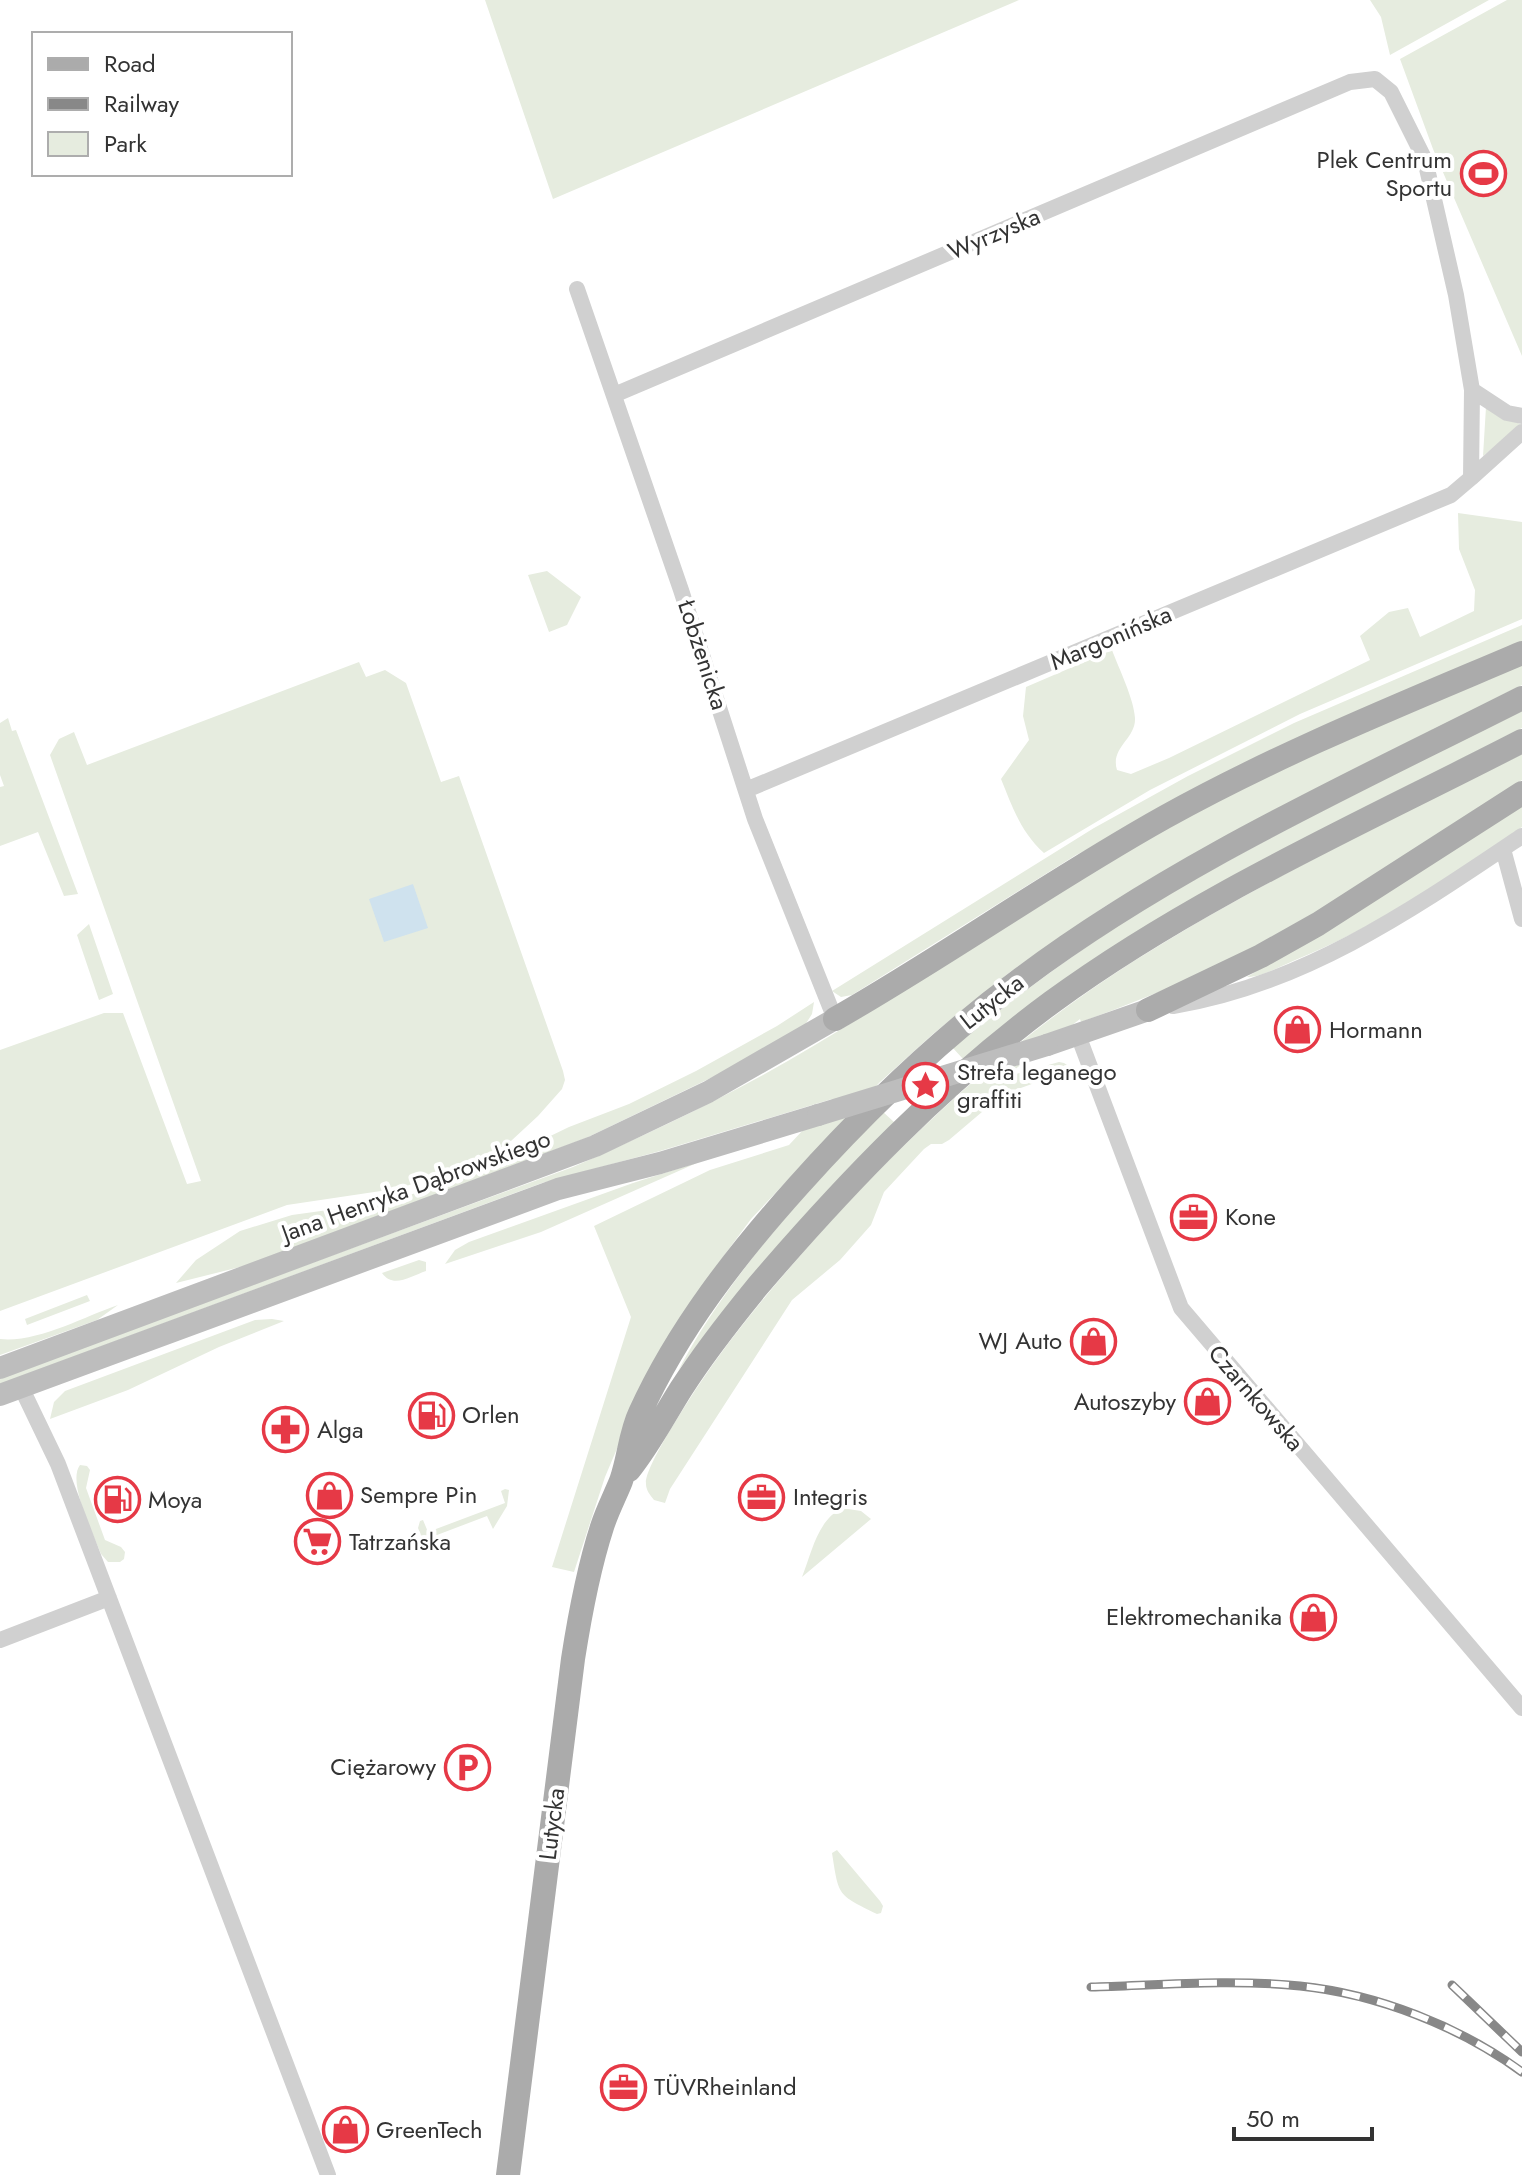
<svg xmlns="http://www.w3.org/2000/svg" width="1522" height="2175" font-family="Jost,sans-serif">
<rect width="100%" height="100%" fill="#fff"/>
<!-- green -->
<path fill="#e6ecdf" d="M485,0H1019L553,199Z
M1370,0H1489L1390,55L1381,17Z
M1507,0H1522V356L1433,149L1400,59Z
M1486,407L1522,425L1483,456Z
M1458,513L1522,522V619L1300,714L1150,790L1044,853C1021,833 1012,806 1001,779L1029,740L1023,716L1026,687L1112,650C1119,669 1134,699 1135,718C1136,739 1110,747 1117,770L1131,774L1169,758L1370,660L1360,636L1389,612L1408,608L1420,637L1474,611L1475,590L1459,549Z
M547,571L581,597L567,625L549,632L528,575Z
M1522,625V641L1076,855L852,995L841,997L832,991L1094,828L1188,776L1294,723Z
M359,662L366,677L385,670L406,683L441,782L459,776L563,1071L565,1080L562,1089L538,1116L499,1152L401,1188L287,1205L0,1311V1050L104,1013H123L187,1184L201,1181L50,755L59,739L74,732L87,765Z
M1522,664V685L1330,783L1107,905L1010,972L933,1034L880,1082L751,1219L709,1276L643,1387L605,1477L574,1572L552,1567L631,1317L594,1226L710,1170L789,1145L832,1099L660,1151L542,1183L0,1384V1379L39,1363L573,1167C637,1139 701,1109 763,1075C904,996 1035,902 1176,823C1286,760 1406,715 1522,664Z
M1522,710V728L1353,814L963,1059L952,1047C1018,996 1084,945 1156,902C1274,832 1399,773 1522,710Z
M8,718L12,731L16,730L78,894L64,896L38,832L0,846V787L4,786L0,775V723Z
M1522,754V780C1439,834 1357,892 1270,939C1210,973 1146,998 1081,1022L1080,1019L1005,1077L1059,1062L1064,1063L1073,1069L1002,1095L949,1140L942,1144H931L924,1149L884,1192L871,1225L840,1260L792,1300L670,1489L665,1503L654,1500C650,1495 646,1490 646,1484C644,1468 686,1405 696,1389C733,1333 776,1283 820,1233C913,1130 1016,1036 1134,961C1257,883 1391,820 1522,754Z
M1522,806V827C1449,877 1375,928 1293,961C1279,967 1261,977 1247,977Z
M89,924L113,994L99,1000L77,935Z
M814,1002L812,1014L805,1025L719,1074L586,1138L244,1266L176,1283L196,1260L240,1231L292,1215L386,1202L446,1184L480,1170L569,1127L629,1104L696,1071L777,1026Z
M882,1111L894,1122L716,1320L678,1371C730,1272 807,1193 882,1111Z
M699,1162L541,1232L445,1264L455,1250L469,1242L633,1183Z
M419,1260L426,1262V1271C411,1276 393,1289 382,1273Z
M87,1295L90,1301L27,1325L25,1319Z
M118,1305L97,1320L0,1355V1339C37,1343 83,1317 118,1305Z
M272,1319L284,1321L219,1347L128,1390L50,1419L54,1402L65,1391L255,1320Z
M80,1465L87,1466L90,1470L86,1488L105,1540L121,1547L125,1552L124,1559L120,1562H108L101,1554C93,1533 67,1482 80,1465Z
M505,1489L509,1490L507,1506L493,1529L487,1516L437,1535L441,1548L431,1551L426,1548L418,1528L420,1521L423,1520L428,1532L505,1503L501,1491Z
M842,1508L861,1511L871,1519L802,1577C812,1552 817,1521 842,1508Z
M837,1850L880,1901L883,1906L881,1913L877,1914C837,1894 839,1897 832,1853Z"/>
<!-- water -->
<path fill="#cfe2ee" d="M413,884L428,928L384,942L369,899Z"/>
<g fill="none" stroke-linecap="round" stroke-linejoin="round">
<!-- minor -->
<path stroke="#d0d0d0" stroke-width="16" d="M577,289L681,590L755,819L835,1019
M1472,390L1507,413L1522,416
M614,395L1350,82L1375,79L1391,92L1425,160L1456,295L1472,390L1471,478L1522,432
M746,790L1451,495L1471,478
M1503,849L1522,919
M1173,1006C1304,985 1415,908 1522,836
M1078,1035L1181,1308L1522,1708
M21,1387L58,1464L328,2175
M0,1640L109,1598"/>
<!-- secondary -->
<path stroke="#bdbdbd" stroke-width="22" d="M1047,1045L1148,1010
M0,1368L595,1146L708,1092L835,1019
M0,1395L558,1189L660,1163L818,1115"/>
<!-- primary -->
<path stroke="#ababab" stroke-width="24" d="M1148,1010L1261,956L1318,924L1522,793
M835,1019C947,955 1052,880 1165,817C1280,753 1402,704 1522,653
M629,1470C649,1445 664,1416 681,1389C704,1353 730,1320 757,1287C846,1183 942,1083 1052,1002C1197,896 1363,823 1522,741
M508,2175L573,1659C580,1614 588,1570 602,1527C607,1511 615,1496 621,1481C629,1459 630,1434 640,1413C678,1329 737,1254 798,1186C866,1110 938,1040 1021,979C1174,864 1352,784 1522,698"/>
<defs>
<path id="rail" d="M1452,1985L1522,2052
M1091,1987C1160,1985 1231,1979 1300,1986C1377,1994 1459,2026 1522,2072"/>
</defs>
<!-- rail casing -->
<use href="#rail" stroke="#888" stroke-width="9"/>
<!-- rail -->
<use href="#rail" stroke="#fff" stroke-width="6" stroke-dasharray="18" stroke-linecap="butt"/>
<!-- secondary-bridge -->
<path stroke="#bdbdbd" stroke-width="22" d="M818,1115L1047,1045"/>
</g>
<!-- icons -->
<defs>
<symbol id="stadium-ring" viewBox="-11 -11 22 22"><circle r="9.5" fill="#fff" stroke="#e63946" stroke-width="1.5"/><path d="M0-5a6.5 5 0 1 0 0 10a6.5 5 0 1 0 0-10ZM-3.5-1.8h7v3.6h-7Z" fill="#e63946"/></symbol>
<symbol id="shop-ring" viewBox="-11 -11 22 22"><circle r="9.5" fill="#fff" stroke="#e63946" stroke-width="1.5"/><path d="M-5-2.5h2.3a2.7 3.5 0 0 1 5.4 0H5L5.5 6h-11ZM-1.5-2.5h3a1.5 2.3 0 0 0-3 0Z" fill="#e63946"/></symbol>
<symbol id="sight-ring" viewBox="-11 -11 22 22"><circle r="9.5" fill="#fff" stroke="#e63946" stroke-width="1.5"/><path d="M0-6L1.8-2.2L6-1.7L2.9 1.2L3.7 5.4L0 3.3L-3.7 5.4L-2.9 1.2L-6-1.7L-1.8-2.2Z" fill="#e63946"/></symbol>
<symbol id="office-ring" viewBox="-11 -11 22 22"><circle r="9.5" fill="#fff" stroke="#e63946" stroke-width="1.5"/><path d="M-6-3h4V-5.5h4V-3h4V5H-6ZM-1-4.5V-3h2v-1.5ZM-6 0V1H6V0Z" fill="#e63946"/></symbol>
<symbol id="fuel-ring" viewBox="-11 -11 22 22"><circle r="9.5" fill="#fff" stroke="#e63946" stroke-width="1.5"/><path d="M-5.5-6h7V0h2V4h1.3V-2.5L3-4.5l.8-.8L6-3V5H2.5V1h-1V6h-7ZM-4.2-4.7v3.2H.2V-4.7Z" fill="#e63946"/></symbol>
<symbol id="pharmacy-ring" viewBox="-11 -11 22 22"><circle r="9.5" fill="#fff" stroke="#e63946" stroke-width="1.5"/><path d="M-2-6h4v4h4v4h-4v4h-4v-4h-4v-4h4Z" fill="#e63946"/></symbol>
<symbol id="supermarket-ring" viewBox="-11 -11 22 22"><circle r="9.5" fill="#fff" stroke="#e63946" stroke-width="1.5"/><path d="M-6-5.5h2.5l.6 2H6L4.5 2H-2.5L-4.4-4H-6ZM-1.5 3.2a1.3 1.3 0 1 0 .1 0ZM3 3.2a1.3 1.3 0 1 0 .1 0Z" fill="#e63946"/></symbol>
<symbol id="parking-ring" viewBox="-11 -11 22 22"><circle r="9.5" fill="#fff" stroke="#e63946" stroke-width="1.5"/><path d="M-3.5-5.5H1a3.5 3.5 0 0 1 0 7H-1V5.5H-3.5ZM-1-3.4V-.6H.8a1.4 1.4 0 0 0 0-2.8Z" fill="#e63946"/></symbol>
</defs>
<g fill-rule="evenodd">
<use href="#stadium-ring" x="1458" y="148" width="51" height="51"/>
<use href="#shop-ring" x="1272" y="1004" width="51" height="51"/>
<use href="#sight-ring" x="900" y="1060" width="51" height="51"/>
<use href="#office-ring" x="1168" y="1192" width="51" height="51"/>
<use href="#shop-ring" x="1068" y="1316" width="51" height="51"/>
<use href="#shop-ring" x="1182" y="1376" width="51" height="51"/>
<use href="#fuel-ring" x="406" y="1390" width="51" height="51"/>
<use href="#pharmacy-ring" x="260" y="1404" width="51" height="51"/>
<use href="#shop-ring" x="304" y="1470" width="51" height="51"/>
<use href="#office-ring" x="736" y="1472" width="51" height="51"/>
<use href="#fuel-ring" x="92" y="1474" width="51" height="51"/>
<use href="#supermarket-ring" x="292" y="1516" width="51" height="51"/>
<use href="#shop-ring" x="1288" y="1592" width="51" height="51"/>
<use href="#parking-ring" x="442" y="1742" width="51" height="51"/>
<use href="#office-ring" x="598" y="2062" width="51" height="51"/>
<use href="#shop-ring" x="320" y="2104" width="51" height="51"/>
</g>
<g text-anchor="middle" stroke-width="8" stroke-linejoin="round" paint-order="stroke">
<!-- poi labels -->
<g font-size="24" fill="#333" stroke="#fff" text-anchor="start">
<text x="1452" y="168" text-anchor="end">Plek Centrum<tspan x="1452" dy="28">Sportu</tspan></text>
<text x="1329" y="1038">Hormann</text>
<text x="957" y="1080">Strefa leganego<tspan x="957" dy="28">graffiti</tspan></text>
<text x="1225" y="1225">Kone</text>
<text x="1062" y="1349" text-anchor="end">WJ Auto</text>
<text x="1176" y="1410" text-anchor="end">Autoszyby</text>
<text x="462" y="1423">Orlen</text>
<text x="317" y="1438">Alga</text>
<text x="360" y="1503">Sempre Pin</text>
<text x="793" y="1505">Integris</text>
<text x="148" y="1508">Moya</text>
<text x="349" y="1550">Tatrzańska</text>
<text x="1282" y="1625" text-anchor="end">Elektromechanika</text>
<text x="436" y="1775" text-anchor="end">Ciężarowy</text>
<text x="654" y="2095">TÜVRheinland</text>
<text x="376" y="2138">GreenTech</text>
</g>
<!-- street labels -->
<g font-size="24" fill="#333" stroke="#fff">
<text transform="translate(994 234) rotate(-23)" y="8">Wyrzyska</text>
<text transform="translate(1111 638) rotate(-23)" y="8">Margonińska</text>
<text transform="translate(703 655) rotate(72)" y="8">Łobżenicka</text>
<text transform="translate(992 1002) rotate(-38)" y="8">Lutycka</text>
<text transform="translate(416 1186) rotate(-20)" y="8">Jana Henryka Dąbrowskiego</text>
<text transform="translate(1256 1398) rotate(49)" y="8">Czarnkowska</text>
<text transform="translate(552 1824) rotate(-83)" y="8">Lutycka</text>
</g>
</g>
<!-- legend -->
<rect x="32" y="32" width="260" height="144" fill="#ffffff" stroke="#adadad" stroke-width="2"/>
<rect x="48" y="58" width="40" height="12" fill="#ababab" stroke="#adadad" stroke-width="2"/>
<text x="104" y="72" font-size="24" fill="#333333">Road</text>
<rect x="48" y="98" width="40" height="12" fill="#888888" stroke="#adadad" stroke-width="2"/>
<text x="104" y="112" font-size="24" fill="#333333">Railway</text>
<rect x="48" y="132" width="40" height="24" fill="#e6ecdf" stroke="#adadad" stroke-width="2"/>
<text x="104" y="152" font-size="24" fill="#333333">Park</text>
<!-- scale -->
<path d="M1234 2127v12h138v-12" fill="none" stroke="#333333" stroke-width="4"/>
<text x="1246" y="2127" font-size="24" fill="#333333" stroke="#ffffff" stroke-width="6" paint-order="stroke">50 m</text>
</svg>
